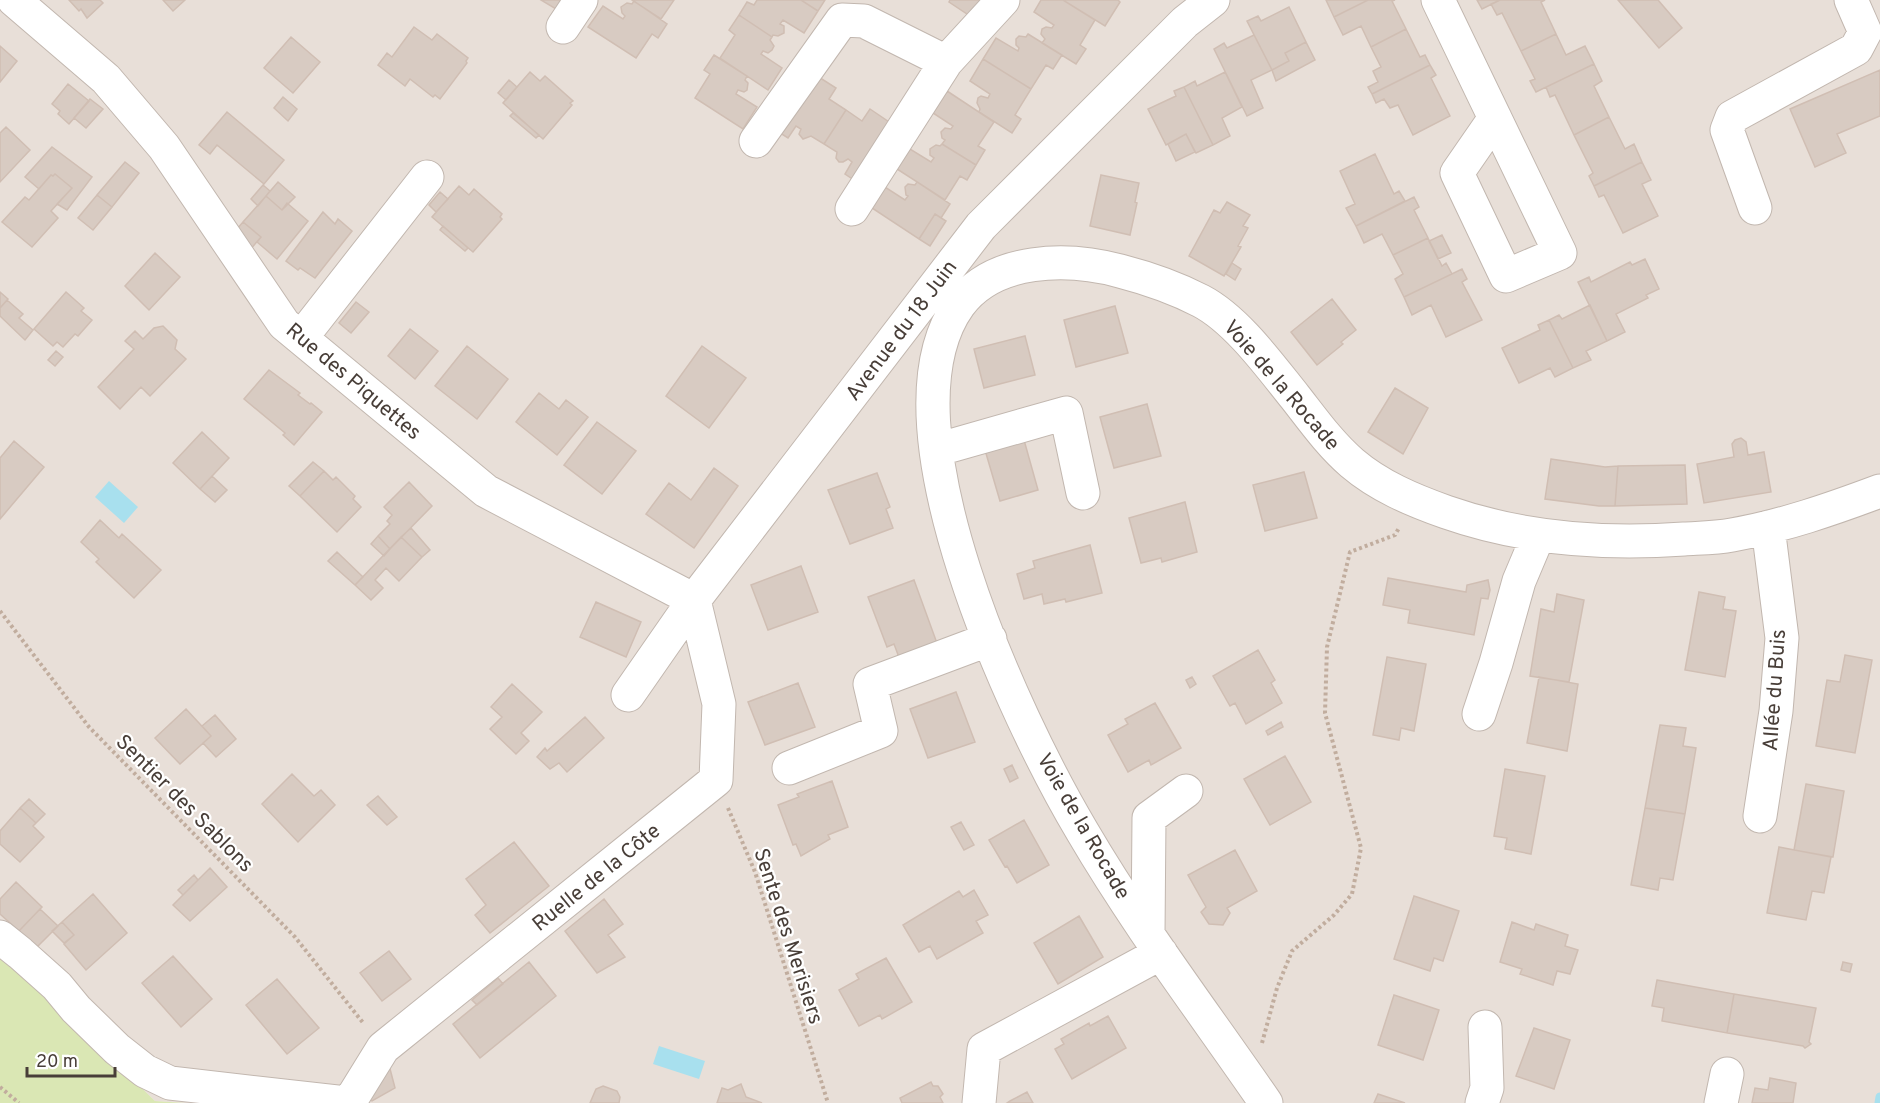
<svg xmlns="http://www.w3.org/2000/svg" width="1880" height="1103" font-family="Overpass,sans-serif">
<rect width="100%" height="100%" fill="#f4efe9"/>
<!-- residential -->
<path fill="#e8dfd8" d="M0,0H1880V1103H185L155,1101L9,958L0,952Z"/>
<!-- green -->
<path fill="#dae7b4" d="M0,952L9,958L155,1101L185,1103H0Z"/>
<!-- water -->
<path fill="#a8e0ee" d="M109,481L138,507L124,523L95,497Z
M659,1046L705,1061L699,1079L653,1064Z"/>
<g fill="none" stroke-linecap="round" stroke-linejoin="round">
<!-- stream -->
<path stroke="#a8e0ee" stroke-width="9" d="M1879,1103L1880,1097"/>
</g>
<!-- building -->
<path fill="#d8cbc2" stroke="#d0beb3" stroke-width="1.5" d="M69,0H100L103,3L87,18L81,9L79,11Z
M163,0H185L173,11Z
M541,0H561L556,9Z
M632,0H674L661,19Z
M757,0H801L818,11L804,33L783,20L780,24L784,26V33L778,36L773,35L772,37L739,15L747,2L754,5Z
M801,0H825L818,11Z
M950,0H981L970,16L949,2Z
M1041,0H1063L1095,20L1080,45L1086,49L1076,64L1042,43L1045,39L1041,34L1042,29L1046,27L1052,28L1054,25L1034,12Z
M1063,0H1118L1120,2L1105,26Z
M1326,0H1368L1334,17Z
M1368,0H1395L1392,1L1406,29L1371,47L1361,26L1343,35L1334,17Z
M1477,0H1500L1482,9Z
M1500,0H1545L1541,2L1556,34L1521,51L1502,13L1497,15L1491,4Z
M1618,0H1658L1682,28L1659,48Z
M634,1L667,24L658,38L652,34L636,58L588,27L603,6L623,19L625,16L622,13L621,7L627,3L632,4Z
M1289,7L1306,42L1285,53L1289,61L1272,70L1247,21L1258,16L1261,21Z
M739,15L772,37L770,40L774,46L772,50L768,53L763,51L761,54L782,68L768,90L720,58L735,35L729,30Z
M414,27L432,40L437,34L468,58L466,61L467,63L440,99L435,95L433,97L410,79L405,86L378,65L387,53L392,57Z
M1406,29L1420,57L1425,55L1430,65L1372,94L1368,87L1378,82L1373,71L1381,67L1371,47Z
M1028,34L1062,55L1053,69L1046,65L1031,89L983,59L996,38L1018,51L1019,48L1016,45V39L1019,36L1026,37Z
M1556,34L1566,55L1585,46L1594,64L1536,92L1530,81L1535,79L1521,51Z
M1254,35L1272,70L1251,80L1263,108L1247,116L1214,49L1224,43L1227,48Z
M291,37L320,62L293,93L264,68Z
M1306,42L1315,60L1276,81L1272,70L1289,61L1285,53Z
M0,46L17,61L0,82Z
M714,55L747,76L745,80L748,83L747,90L744,92L738,90L736,94L757,107L743,129L695,98L710,74L704,70Z
M983,59L1031,89L1015,115L1021,119L1012,133L979,112L980,109L977,103L978,98L981,96L988,98L990,94L970,81Z
M1594,64L1602,81L1594,86L1609,117L1574,135L1555,95L1550,97L1546,87Z
M1430,65L1436,75L1431,78L1450,116L1413,135L1398,105L1390,108L1384,99L1376,103L1372,94Z
M1880,70V116L1837,134L1846,153L1815,167L1790,109Z
M530,72L540,81L545,76L573,101L570,103L572,105L543,139L503,103Z
M1225,72L1242,107L1222,118L1230,136L1213,145L1184,87L1195,81L1197,86Z
M814,74L836,88L829,99L846,110L824,144L811,136L803,139L799,134L801,129L796,126L788,138L777,131Z
M509,80L517,87L506,100L498,93Z
M68,84L89,101L69,124L58,114L60,111L52,104Z
M1184,87L1213,145L1196,153L1186,134L1166,145L1148,109L1176,96L1174,91Z
M947,91L994,122L978,146L985,150L976,165L942,144L945,140L942,138L941,132L945,128L951,129L953,126L933,113Z
M283,97L297,109L288,121L274,108Z
M90,99L103,109L86,128L74,118Z
M870,109L892,124L857,182L845,174L852,162L848,159L843,162H839L836,158L837,152L824,144L846,110L862,121Z
M227,112L284,160L264,184L217,145L210,154L199,145Z
M513,113L539,135L536,138L510,116Z
M1609,117L1625,149L1634,144L1642,162L1594,186L1589,176L1593,173L1574,135Z
M6,127L30,150L0,182V133Z
M1186,134L1195,152L1176,161L1168,144Z
M942,144L976,165L967,180L960,176L945,200L897,169L910,149L931,162L934,158L930,155V149L936,145L940,146Z
M52,147L92,177L67,210L57,204L72,188L55,174L53,176L51,175L39,189L25,177Z
M1375,154L1394,194L1399,191L1405,201L1356,226L1346,208L1355,204L1340,171Z
M125,162L139,173L112,207L97,195Z
M1642,162L1651,180L1642,184L1658,216L1623,233L1604,195L1599,197L1594,186Z
M55,174L72,188L51,211L58,218L32,247L2,222L25,197L29,200L51,175L53,176Z
M1101,175L1139,183L1135,202L1137,203L1130,235L1090,226Z
M278,182L295,197L282,210L266,196Z
M917,182L950,204L941,218L935,214L919,239L872,208L885,187L905,200L908,196L906,195L905,187L908,184L915,185Z
M263,185L270,191L258,206L251,199Z
M459,186L469,195L474,189L502,214L500,217L502,219L473,252L432,217Z
M440,192L448,199L436,212L429,205Z
M97,195L112,207L93,230L78,218Z
M266,196L282,210L287,203L308,221L277,259L257,242L261,237L243,222Z
M1414,197L1419,207L1414,210L1428,238L1393,255L1382,234L1364,243L1356,226Z
M1227,202L1250,215L1243,226L1248,228L1238,246L1241,247L1224,276L1189,256L1214,210L1220,213Z
M323,212L335,224L338,219L352,231L315,278L300,268L298,270L286,261Z
M935,214L946,221L930,246L919,239Z
M243,222L261,237L249,251L236,230Z
M443,226L468,248L465,251L440,230Z
M1442,235L1451,253L1438,259L1429,241Z
M1428,238L1442,266L1446,263L1452,274L1404,297L1395,279L1403,274L1393,255Z
M155,253L180,277L149,310L125,286Z
M1645,259L1659,289L1646,295L1648,298L1616,314L1625,332L1607,341L1578,282L1589,277L1591,282L1630,262L1632,265Z
M1232,263L1241,269L1235,280L1226,274Z
M1462,269L1467,279L1462,282L1482,320L1446,337L1431,305L1412,315L1404,297Z
M0,292L8,299L0,308Z
M66,292L84,308L81,311L92,320L78,336L75,334L63,347L57,342L53,346L34,329Z
M1332,299L1356,330L1341,342L1343,344L1317,365L1291,332Z
M7,300L23,314L19,318L33,330L25,340L0,316V308Z
M356,302L369,312L351,333L339,323Z
M1590,305L1607,341L1586,351L1591,360L1573,368L1549,320L1559,315L1562,319Z
M1115,306L1128,353L1076,367L1064,320Z
M1549,320L1573,368L1555,377L1550,368L1519,383L1502,348L1540,330L1538,325Z
M163,326L177,340L175,349L186,359L150,396L141,387L120,409L98,387L134,349L125,341L135,331L143,339L154,328Z
M410,329L438,351L415,379L388,356Z
M1025,336L1035,375L984,388L974,349Z
M467,346L508,379L477,419L435,386Z
M702,346L746,378L709,428L666,396Z
M56,351L63,357L55,366L48,360Z
M269,370L300,393L298,395L310,404L311,403L322,412L294,445L283,435L285,433L244,399Z
M1395,388L1428,408L1403,454L1368,432Z
M539,393L559,409L566,400L588,417L557,455L516,422Z
M1147,404L1161,456L1114,468L1100,417Z
M597,422L636,451L602,494L564,465Z
M202,432L229,458L200,489L173,463Z
M1741,438L1746,442L1748,455L1764,452L1771,492L1704,503L1697,464L1734,457L1732,444L1735,440Z
M1024,440L1038,490L1000,501L985,450Z
M14,441L44,467L0,519V458Z
M1551,459L1605,467L1618,466L1615,506H1599L1545,499Z
M313,462L324,471L300,496L289,486Z
M1685,465L1687,504L1615,506L1618,466Z
M714,468L738,486L694,548L646,514L669,483L691,500Z
M324,471L333,480L336,477L355,496L353,499L361,507L337,532L300,496Z
M1304,472L1317,518L1265,531L1253,485Z
M877,473L890,507L886,509L893,528L850,544L828,490Z
M212,476L227,490L215,502L200,489Z
M409,482L432,506L390,549L378,536L390,524L387,521L392,515L384,507Z
M1185,502L1197,552L1162,562L1161,558L1141,563L1129,518Z
M100,520L119,538L122,534L161,570L134,598L96,562L99,559L81,542Z
M411,528L430,550L422,557L401,537Z
M378,536L390,549L384,556L371,544Z
M401,537L422,557L399,581L386,568L375,580L383,588L371,600L355,585Z
M1090,545L1102,593L1066,602L1065,599L1044,604L1042,594L1024,599L1017,574L1035,568L1033,561Z
M337,552L363,577L355,585L328,561Z
M801,566L818,612L768,630L751,585Z
M1388,578L1466,592L1467,585L1488,580L1490,590L1488,599L1481,598L1474,635L1408,623L1410,610L1383,605Z
M914,580L938,646L900,660L894,644L887,647L868,597Z
M1699,592L1725,597L1723,609L1736,611L1725,677L1685,670Z
M1557,594L1584,600L1569,682L1530,676L1541,609L1554,612Z
M596,602L641,622L626,657L580,637Z
M1258,650L1275,680L1271,683L1282,703L1246,724L1235,703L1230,706L1213,676Z
M1845,655L1872,660L1855,753L1816,746L1827,680L1840,682Z
M1387,657L1426,664L1414,731L1401,728L1399,740L1373,735Z
M1192,677L1196,684L1190,688L1186,680Z
M1539,677L1578,684L1567,751L1527,743Z
M798,683L815,727L765,745L748,702Z
M512,684L542,712L521,733L529,741L516,754L490,729L502,717L491,707Z
M956,692L975,742L928,758L910,709Z
M1155,703L1181,748L1151,765L1149,760L1128,772L1108,735L1128,724L1125,719Z
M186,709L211,736L180,764L155,738Z
M215,715L236,739L216,757L203,743L211,736L202,726Z
M585,717L604,738L567,772L559,763L550,769L537,757L545,748L547,751Z
M1281,722L1283,727L1268,735L1266,731Z
M1660,725L1686,728L1683,746L1696,748L1685,814L1645,808Z
M1285,756L1311,802L1270,825L1244,779Z
M1012,765L1018,778L1010,782L1004,769Z
M1505,769L1545,776L1531,854L1505,849L1507,838L1494,836Z
M292,774L314,796L321,790L335,805L298,842L262,804Z
M832,781L848,827L828,835L830,839L801,856L796,844L793,845L778,805L799,797L797,794Z
M1806,784L1844,791L1833,857L1794,850Z
M378,796L397,817L387,825L367,805Z
M29,799L45,814L36,823L20,808Z
M20,808L36,823L33,826L44,837L20,862L0,844V831Z
M1645,808L1685,814L1673,880L1660,878L1658,890L1631,885Z
M1024,820L1049,865L1017,883L1007,866L1005,867L989,840Z
M961,822L974,845L964,850L951,827Z
M514,842L549,886L490,933L475,915L486,905L466,879Z
M1779,847L1831,857L1824,893L1812,891L1806,920L1767,913Z
M1235,850L1257,891L1227,908L1230,913L1223,925L1209,924L1201,912L1206,907L1188,875Z
M210,868L227,887L190,921L173,905Z
M194,875L198,880L183,895L178,890Z
M16,882L42,907L19,931L0,914V899Z
M974,890L988,915L976,921L983,933L937,959L930,946L919,952L903,925L959,891L963,897Z
M93,894L127,933L86,970L64,944L74,935L62,922Z
M1414,896L1459,911L1443,961L1434,958L1430,971L1394,959Z
M604,899L623,924L608,935L625,957L597,973L565,931Z
M40,909L58,926L37,947L19,931Z
M1079,916L1103,957L1058,984L1034,943Z
M62,922L74,935L64,943L52,931Z
M1512,922L1534,930L1536,924L1568,935L1565,946L1578,950L1570,974L1557,971L1553,985L1520,974L1522,969L1500,962Z
M389,951L411,979L382,1001L360,973Z
M173,956L212,999L181,1027L142,983Z
M886,958L912,1002L882,1019L880,1015L859,1026L839,990L859,979L856,974Z
M529,962L556,996L480,1058L453,1024Z
M1843,962L1852,964L1850,972L1841,970Z
M498,978L503,984L477,1005L472,1000Z
M277,979L319,1028L287,1054L246,1005Z
M1657,980L1734,994L1727,1033L1662,1021L1664,1008L1652,1006Z
M1734,994L1816,1008L1809,1042L1811,1044L1805,1048L1803,1046L1727,1033Z
M1394,995L1439,1010L1423,1060L1378,1045Z
M1108,1016L1126,1048L1072,1079L1055,1049L1064,1044L1061,1039L1089,1023L1090,1026Z
M1534,1028L1570,1040L1554,1089L1516,1076Z
M389,1065L395,1088L372,1101L370,1100Z
M1770,1078L1796,1083L1793,1103H1752L1755,1088L1768,1090Z
M931,1082L933,1086H938L943,1094L940,1097L943,1103H902L900,1098Z
M741,1084L746,1097L762,1103H717L722,1088L728,1090Z
M603,1086L617,1091L620,1097L619,1103H590L596,1089Z
M1027,1092L1033,1103H1007L1010,1101Z
M1378,1094L1405,1103H1374Z"/>
<g fill="none" stroke-linecap="round" stroke-linejoin="round">
<defs>
<path id="minor" d="M14,0L106,79L164,147L284,324L486,491L694,600
M1438,0L1560,253L1506,276L1457,173L1495,118
M563,27L581,0
M756,141L842,20L864,21L946,62L1003,0
M1755,208L1727,130L1732,117L1856,49L1865,32L1851,0
M852,209L946,62
M301,338L427,177
M936,450L1066,413L1083,493
M628,695L694,600L981,226L1185,22L1213,0
M1479,714L1496,663L1519,581L1538,536
M789,768L881,731L870,684L990,639
M1760,816L1776,711L1782,638L1768,527
M1148,933L1149,818L1186,791
M0,937L20,953L57,986L76,1009L117,1049L145,1071L170,1083L346,1103
M349,1103L383,1048L716,780L719,704L694,600
M979,1103L984,1049L1161,953
M1266,1103C1204,1013 1137,925 1082,831C1016,720 875,422 959,305C994,257 1068,257 1120,271C1147,278 1176,288 1201,301C1237,320 1270,366 1295,397C1313,420 1330,444 1352,463C1379,486 1412,500 1446,512C1523,539 1602,545 1684,539C1700,538 1716,538 1732,535C1783,526 1832,509 1880,491
M1482,1103L1487,1088L1485,1027
M1721,1103L1727,1074"/>
</defs>
<!-- minor casing -->
<use href="#minor" stroke="#c2b7af" stroke-width="35"/>
<!-- path -->
<path stroke="#c1ad9e" stroke-width="4" stroke-dasharray="3 3" stroke-linecap="butt" d="M0,611L89,727L295,937L364,1024
M728,808L755,872L828,1103
M1262,1043L1277,988L1292,951L1334,915L1352,894L1361,848L1325,713L1327,647L1350,552L1395,535L1399,528
M0,1087L19,1103"/>
<!-- minor -->
<use href="#minor" stroke="#fff" stroke-width="33"/>
</g>
<g text-anchor="middle" stroke-width="4.5" stroke-linejoin="round" paint-order="stroke">
<!-- street labels -->
<g font-size="21" fill="#483e38" stroke="#fff">
<text transform="translate(901 330) rotate(-53)" y="7">Avenue du 18 Juin</text>
<text transform="translate(354 381) rotate(40)" y="7">Rue des Piquettes</text>
<text transform="translate(1282 385) rotate(49)" y="7">Voie de la Rocade</text>
<text transform="translate(1774 690) rotate(-86)" y="7">Allée du Buis</text>
<text transform="translate(185 803) rotate(45)" y="7">Sentier des Sablons</text>
<text transform="translate(1084 826) rotate(60)" y="7">Voie de la Rocade</text>
<text transform="translate(596 877) rotate(-39)" y="7">Ruelle de la Côte</text>
<text transform="translate(789 936) rotate(72)" y="7">Sente des Merisiers</text>
</g>
</g>
<!-- scale -->
<path d="M27 1067v9h88v-9" fill="none" stroke="#483e38" stroke-width="3"/>
<text x="36" y="1067" font-size="18" fill="#483e38" stroke="#ffffff" stroke-width="4.5" paint-order="stroke">20 m</text>
</svg>
